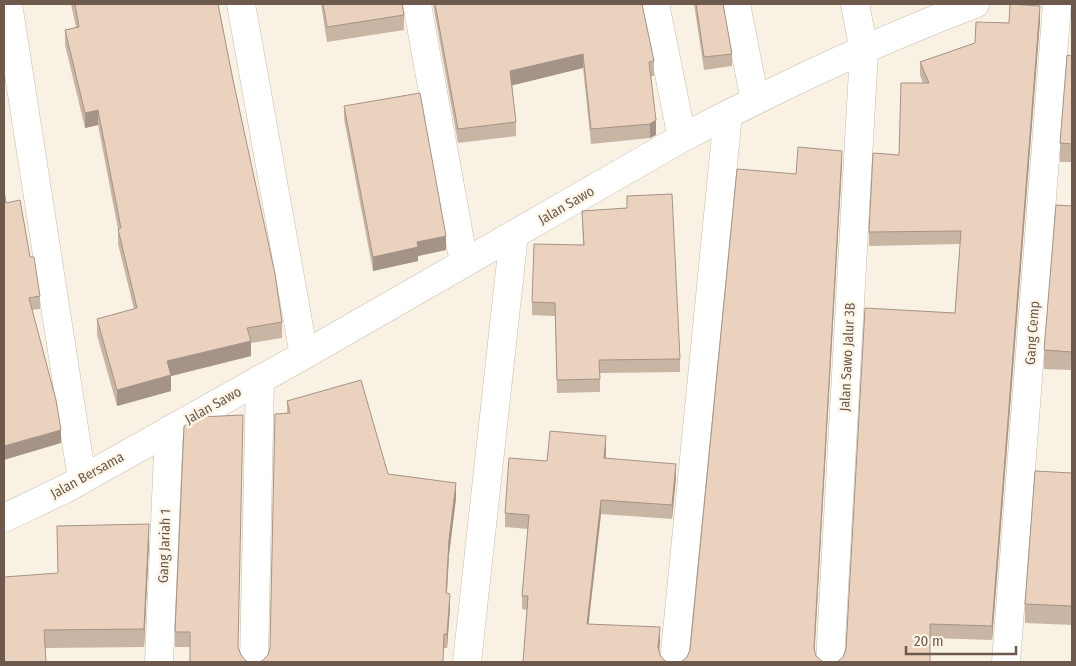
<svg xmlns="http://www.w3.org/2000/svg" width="1076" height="666" font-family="'Fira Sans Condensed',sans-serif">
<rect width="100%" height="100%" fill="#f9f2e4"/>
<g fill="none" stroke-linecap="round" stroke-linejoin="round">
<defs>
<path id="minor" d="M8,4L82,479
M241,4L304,355
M417,4L464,263
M655,4L682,138
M736,4L755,101
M4,518L65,489L304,355L682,138C775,89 877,41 975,4
M159,662L169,430
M254,662L260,379
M467,662L514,234
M674,662L728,114
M830,662L864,51L855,4
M1006,662L1057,4"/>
</defs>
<!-- minor casing -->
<use href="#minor" stroke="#c8baac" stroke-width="29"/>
<!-- minor -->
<use href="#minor" stroke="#fff" stroke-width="28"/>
</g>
<!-- wall -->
<path fill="#c9b5a4" d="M71,4H218L233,80L282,322V338L251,343V356L171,376V391L117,406L97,335V319L134,309L118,244V229L98,125L85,128L65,45V30L76,27Z
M321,4H402L404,15V30L327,42Z
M433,4H642L654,61V76H651L656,135L650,138L591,144L583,68L512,85L516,122V136L458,143Z
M694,4H723L732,54V66L704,70Z
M1040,20L992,640L930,638L843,657L955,313L960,244L869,246V232L899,155L923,83L920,75V62L975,43L1009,23Z
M1072,56V162H1060V143Z
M344,106L446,250L418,256V261L373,271L344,119Z
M627,196L680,359V372L600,373V392L557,393L555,316L532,315V302L583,245L582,211L627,208Z
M6,203L30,257L40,296V309L32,310L61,443Z
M1072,206V370L1044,369V350Z
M287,401L388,474L456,498L449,555L447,593L450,608L447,648L262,661L268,655L270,648L287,413Z
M184,426L190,647H175V632Z
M606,450V458L676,477L672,519L601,514L588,624L660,641L659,652L527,610L522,609V596L528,529L505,527V513L547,461Z
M1072,473V625L1025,623V604Z
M149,542L144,647L45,648L4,662L58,574Z"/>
<!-- shaded-wall -->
<path fill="#a49386" d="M1040,6V20L992,640V626Z
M583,54V68L510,86V71Z
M5,94V107L4,108V95Z
M98,110V125L85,128V113Z
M656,120V135L650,138V124Z
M842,151V164L814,661V648Z
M446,236V250L418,256V261L373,271V257L417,242Z
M251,341V356L171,376V391L117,406V390L167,361Z
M61,430V443L4,460V446Z
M606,436V450L604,472V458Z
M676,464V477L672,519V505Z
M456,483V498L449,555L446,608L449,540Z
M601,500V514L587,638V624Z
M149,524V542L144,647V629Z
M450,594V608L447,648V634Z
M660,627V641L658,661V647Z"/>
<!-- building -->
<path fill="#ead2bf" stroke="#a49386" d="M75,4H218L233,80L275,274L282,322L247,328L251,341L167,361L171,375L117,390L97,319L137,308L118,229L121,228L98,110L85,113L65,30L79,27Z
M323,4H402L404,15L327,27Z
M435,4H642L654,61L649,62L656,120L650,124L591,129L583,54L510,71L516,122L458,129Z
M696,4H723L732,54L704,57Z
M1010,4L1040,6L992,626L930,624V662H837L843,657L846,649L865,308L955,313L961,231L869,232L873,153L899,155L901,83H929L920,62L975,43L976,22L1009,23Z
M1067,55L1072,56V144L1060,143Z
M420,93L446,236L417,242L418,247L373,257L344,106Z
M798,147L842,151L814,648L816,656L823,662H681L687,657L690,650L737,169L796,174Z
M4,190L6,203L20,200L30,257H34L40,296L29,298L56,400L61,430L4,446Z
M672,194L680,359L599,360L600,379L557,380L555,303L532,302L534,244L584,245L582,211L627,208V196Z
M1056,205L1072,206V352L1044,350Z
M361,380L388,474L456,483L449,540L446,593L450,594L447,634H444L443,662H257L262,661L268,655L270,648L275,414L290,413L287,401Z
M243,415L238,647L241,655L246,661L250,662H190V632H175L184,426L199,417Z
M550,431L606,436L604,458L676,464L672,505L601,500L587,624L660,627L658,647L660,655L665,661L668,662H523L528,596H522L529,515L505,513L509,458L547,461Z
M1035,471L1072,473V606L1025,604Z
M149,524L144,629L44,630L46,662H4V577L58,573L57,526Z"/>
<g text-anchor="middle" stroke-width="5" stroke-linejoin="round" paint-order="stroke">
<!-- street labels -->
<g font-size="14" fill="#6d5a4d" stroke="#fcf6e9">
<text transform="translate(566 205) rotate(-30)" y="5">Jalan Sawo</text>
<text transform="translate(1032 333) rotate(-86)" y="5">Gang Cemp</text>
<text transform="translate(847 357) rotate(-87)" y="5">Jalan Sawo Jalur 3B</text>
<text transform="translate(213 405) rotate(-29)" y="5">Jalan Sawo</text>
<text transform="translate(87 475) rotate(-29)" y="5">Jalan Bersama</text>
<text transform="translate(164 546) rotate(-88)" y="5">Gang Jariah 1</text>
</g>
</g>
<!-- border -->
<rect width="1076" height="666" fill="none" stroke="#6d5a4d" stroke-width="10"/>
<!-- scale -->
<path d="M906 646v8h110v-8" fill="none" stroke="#6d5a4d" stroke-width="2.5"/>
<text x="914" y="646" font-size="15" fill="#6d5a4d" stroke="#fcf6e9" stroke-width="4" paint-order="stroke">20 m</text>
</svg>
